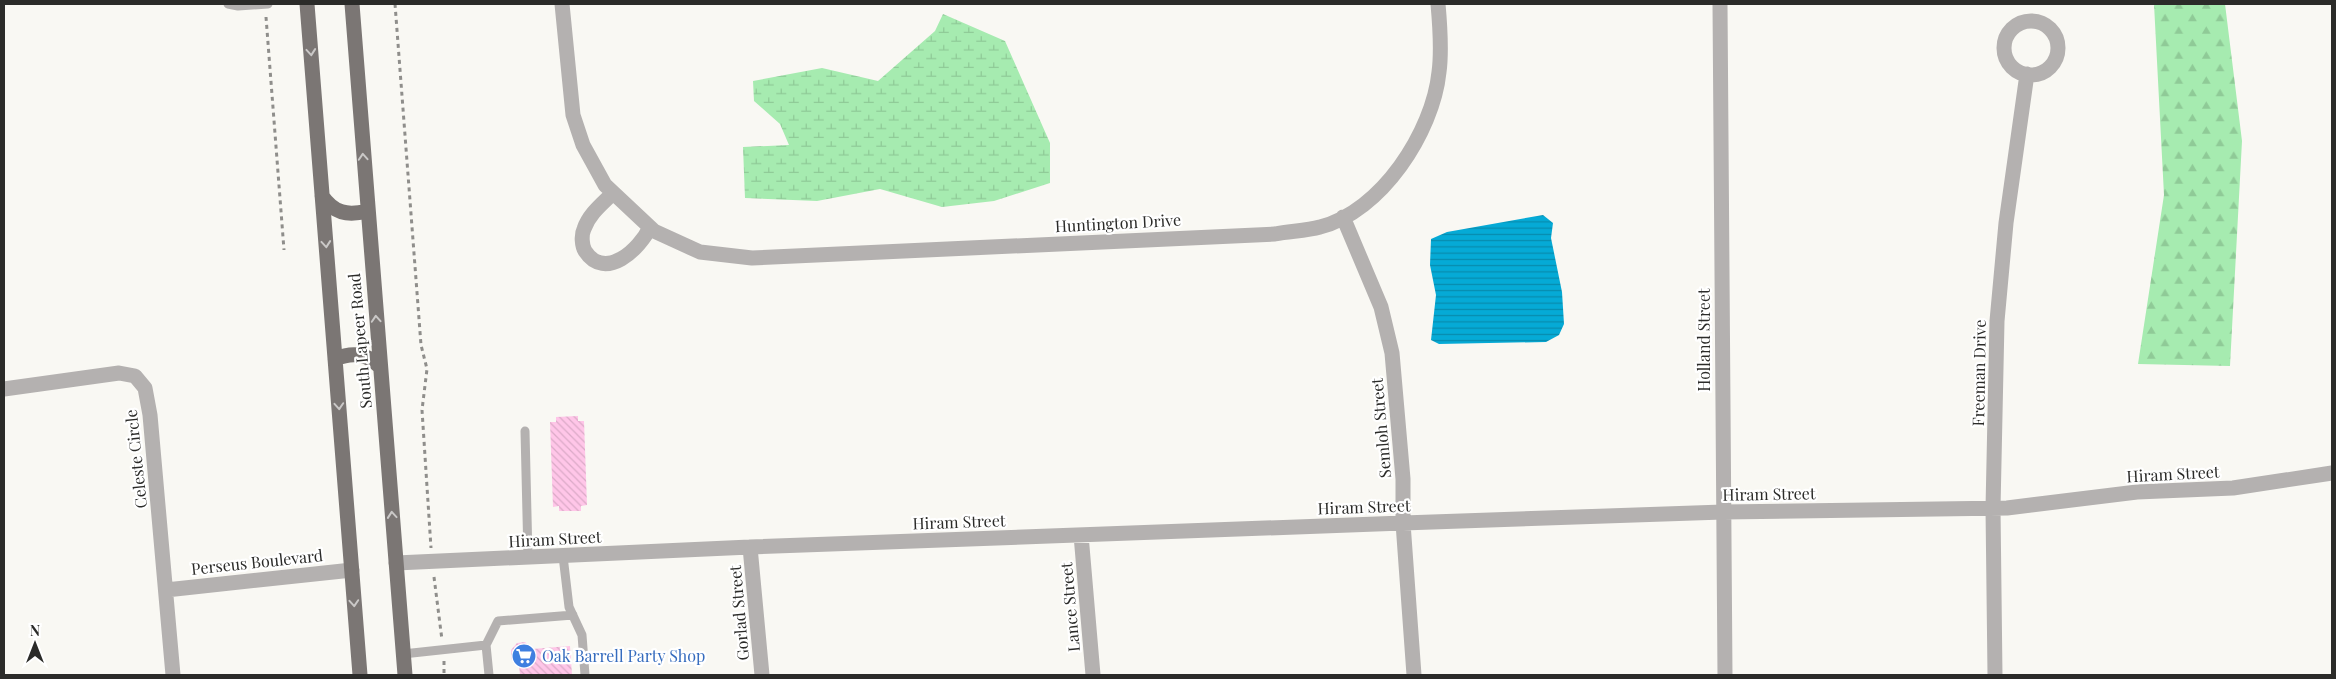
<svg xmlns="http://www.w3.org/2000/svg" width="2336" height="679" font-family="'Playfair Display',serif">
<defs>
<pattern id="forest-firs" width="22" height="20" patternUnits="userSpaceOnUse" patternTransform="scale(1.25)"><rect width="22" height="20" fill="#a6ebb0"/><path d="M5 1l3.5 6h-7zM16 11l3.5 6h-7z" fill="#8fca97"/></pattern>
<pattern id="wetland-marsh" width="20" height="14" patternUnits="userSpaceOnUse" patternTransform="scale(1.25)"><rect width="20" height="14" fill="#a6ebb0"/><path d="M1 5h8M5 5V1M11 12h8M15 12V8" fill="none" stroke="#8fca97"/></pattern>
<pattern id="water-rules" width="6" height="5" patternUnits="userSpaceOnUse" patternTransform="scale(1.25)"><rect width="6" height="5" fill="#05aad6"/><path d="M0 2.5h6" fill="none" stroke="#078bae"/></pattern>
<pattern id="building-back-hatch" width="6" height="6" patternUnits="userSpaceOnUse" patternTransform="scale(1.25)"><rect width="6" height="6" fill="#ffc6e8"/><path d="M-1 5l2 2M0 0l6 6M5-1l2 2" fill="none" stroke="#dbaac7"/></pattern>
</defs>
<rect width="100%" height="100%" fill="#f9f8f3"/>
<!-- forest -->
<path fill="url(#forest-firs)" d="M2154,4H2225L2242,141L2230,366L2138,364L2164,195Z"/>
<!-- wetland -->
<path fill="url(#wetland-marsh)" d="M943,14L1005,41L1050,143V183L994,201L942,207L880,189L817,201L745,198L743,147L789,145L780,124L754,101L753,81L822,68L878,81L935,31Z"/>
<!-- water -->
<path fill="url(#water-rules)" d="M1543,215L1553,223L1551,238L1562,292L1564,324L1559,335L1546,342L1439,344L1431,340L1436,295L1430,265L1431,239L1447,232Z"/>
<!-- building -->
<path fill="url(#building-back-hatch)" d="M578,416V421H584L587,505L581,506V511H559V506L553,507L550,422H556V417Z
M525,642L532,649L570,646L572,675H520L519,665L511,659V650L517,643Z"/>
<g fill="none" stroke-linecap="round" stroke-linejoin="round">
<!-- path -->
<path stroke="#8f8e8b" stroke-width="3" stroke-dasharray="4 4" stroke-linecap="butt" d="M395,4L421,345L427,369L422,410L431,548
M266,17L284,250
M434,577L442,640
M444,661V675"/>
<!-- service -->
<path stroke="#b4b1b0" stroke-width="9" d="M228,4L238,6L268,4
M525,431L528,557
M563,556L569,607L582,635L585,675
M486,645L489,675
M403,654L486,645L498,621L573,615"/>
<!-- minor -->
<path stroke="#b4b1b0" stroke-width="15" d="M562,4L573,115L583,145L605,185L654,231L700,252L752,258L1275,234C1290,231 1306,231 1320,227C1381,212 1433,132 1439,72C1442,50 1440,26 1438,4
M1720,4L1725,675
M2004 48a27 27 0 1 1 54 0a27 27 0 1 1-54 0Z
M613,193C602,204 589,214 584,229C581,235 582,246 585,251C605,282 640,249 650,227
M1343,217L1381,307L1392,353L1403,479V523L1414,675
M4,389L119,373L135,376L145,388L150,415L173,675
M1081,535L1093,675
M750,547L762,675
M396,563L750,547L1403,523L1723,512L2007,508L2137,492L2233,488L2332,473
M166,590L352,570
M1995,675L1993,508L1997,321L2006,223L2027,74"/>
<!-- primary -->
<path stroke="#7b7674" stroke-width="15" d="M307,4L360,675
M352,4L405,675
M322,196C334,213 347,216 367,211
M335,359C352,352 367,353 380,367"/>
</g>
<!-- one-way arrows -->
<defs><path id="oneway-chevron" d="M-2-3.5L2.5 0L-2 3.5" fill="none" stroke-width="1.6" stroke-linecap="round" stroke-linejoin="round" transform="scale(1.25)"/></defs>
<g stroke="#cac8c7">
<use href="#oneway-chevron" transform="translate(311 52) rotate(85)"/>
<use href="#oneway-chevron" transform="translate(363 157) rotate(-94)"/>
<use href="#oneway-chevron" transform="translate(326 244) rotate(85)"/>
<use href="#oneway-chevron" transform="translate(376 319) rotate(-94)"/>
<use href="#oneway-chevron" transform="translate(339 406) rotate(86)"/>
<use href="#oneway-chevron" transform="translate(392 515) rotate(-95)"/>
<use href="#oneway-chevron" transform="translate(354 603) rotate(86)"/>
</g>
<!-- icons -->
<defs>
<symbol id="supermarket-disc" viewBox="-11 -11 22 22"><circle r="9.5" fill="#3f7fe0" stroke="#fff"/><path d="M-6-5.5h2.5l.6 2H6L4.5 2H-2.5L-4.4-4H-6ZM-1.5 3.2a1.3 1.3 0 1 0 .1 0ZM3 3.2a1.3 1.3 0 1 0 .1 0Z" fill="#fff"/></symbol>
</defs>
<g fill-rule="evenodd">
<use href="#supermarket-disc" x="510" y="642" width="28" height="28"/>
</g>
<g text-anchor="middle" stroke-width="4.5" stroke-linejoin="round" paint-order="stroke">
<!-- street labels -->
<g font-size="16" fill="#2b2b29" stroke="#fff">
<text transform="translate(1118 223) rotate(-3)" y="6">Huntington Drive</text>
<text transform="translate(1704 340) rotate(-90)" y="6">Holland Street</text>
<text transform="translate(360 341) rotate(-95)" y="6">South Lapeer Road</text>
<text transform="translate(1979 373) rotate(-89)" y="6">Freeman Drive</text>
<text transform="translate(1381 428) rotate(-95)" y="6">Semloh Street</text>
<text transform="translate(136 459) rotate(-96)" y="6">Celeste Circle</text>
<text transform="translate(2173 474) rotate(-3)" y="6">Hiram Street</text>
<text transform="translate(1769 494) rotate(-1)" y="6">Hiram Street</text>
<text transform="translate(1364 507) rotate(-2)" y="6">Hiram Street</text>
<text transform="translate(959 522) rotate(-2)" y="6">Hiram Street</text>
<text transform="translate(555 539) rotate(-3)" y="6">Hiram Street</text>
<text transform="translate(257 562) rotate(-6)" y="6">Perseus Boulevard</text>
<text transform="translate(1070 607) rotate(-95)" y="6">Lance Street</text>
<text transform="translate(739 613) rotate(-95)" y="6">Gorlad Street</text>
</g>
<!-- shop labels -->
<g font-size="16" fill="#366cbe" stroke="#fff" text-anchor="start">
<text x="542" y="662">Oak Barrell Party Shop</text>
</g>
</g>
<!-- border -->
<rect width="2336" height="679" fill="none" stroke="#2b2b29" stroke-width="10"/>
<!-- north arrow -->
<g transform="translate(35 644)" stroke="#ffffff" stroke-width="4" paint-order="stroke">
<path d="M0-4L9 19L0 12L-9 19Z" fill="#2b2b29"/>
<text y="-8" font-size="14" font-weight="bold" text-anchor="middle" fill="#2b2b29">N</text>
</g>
</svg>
